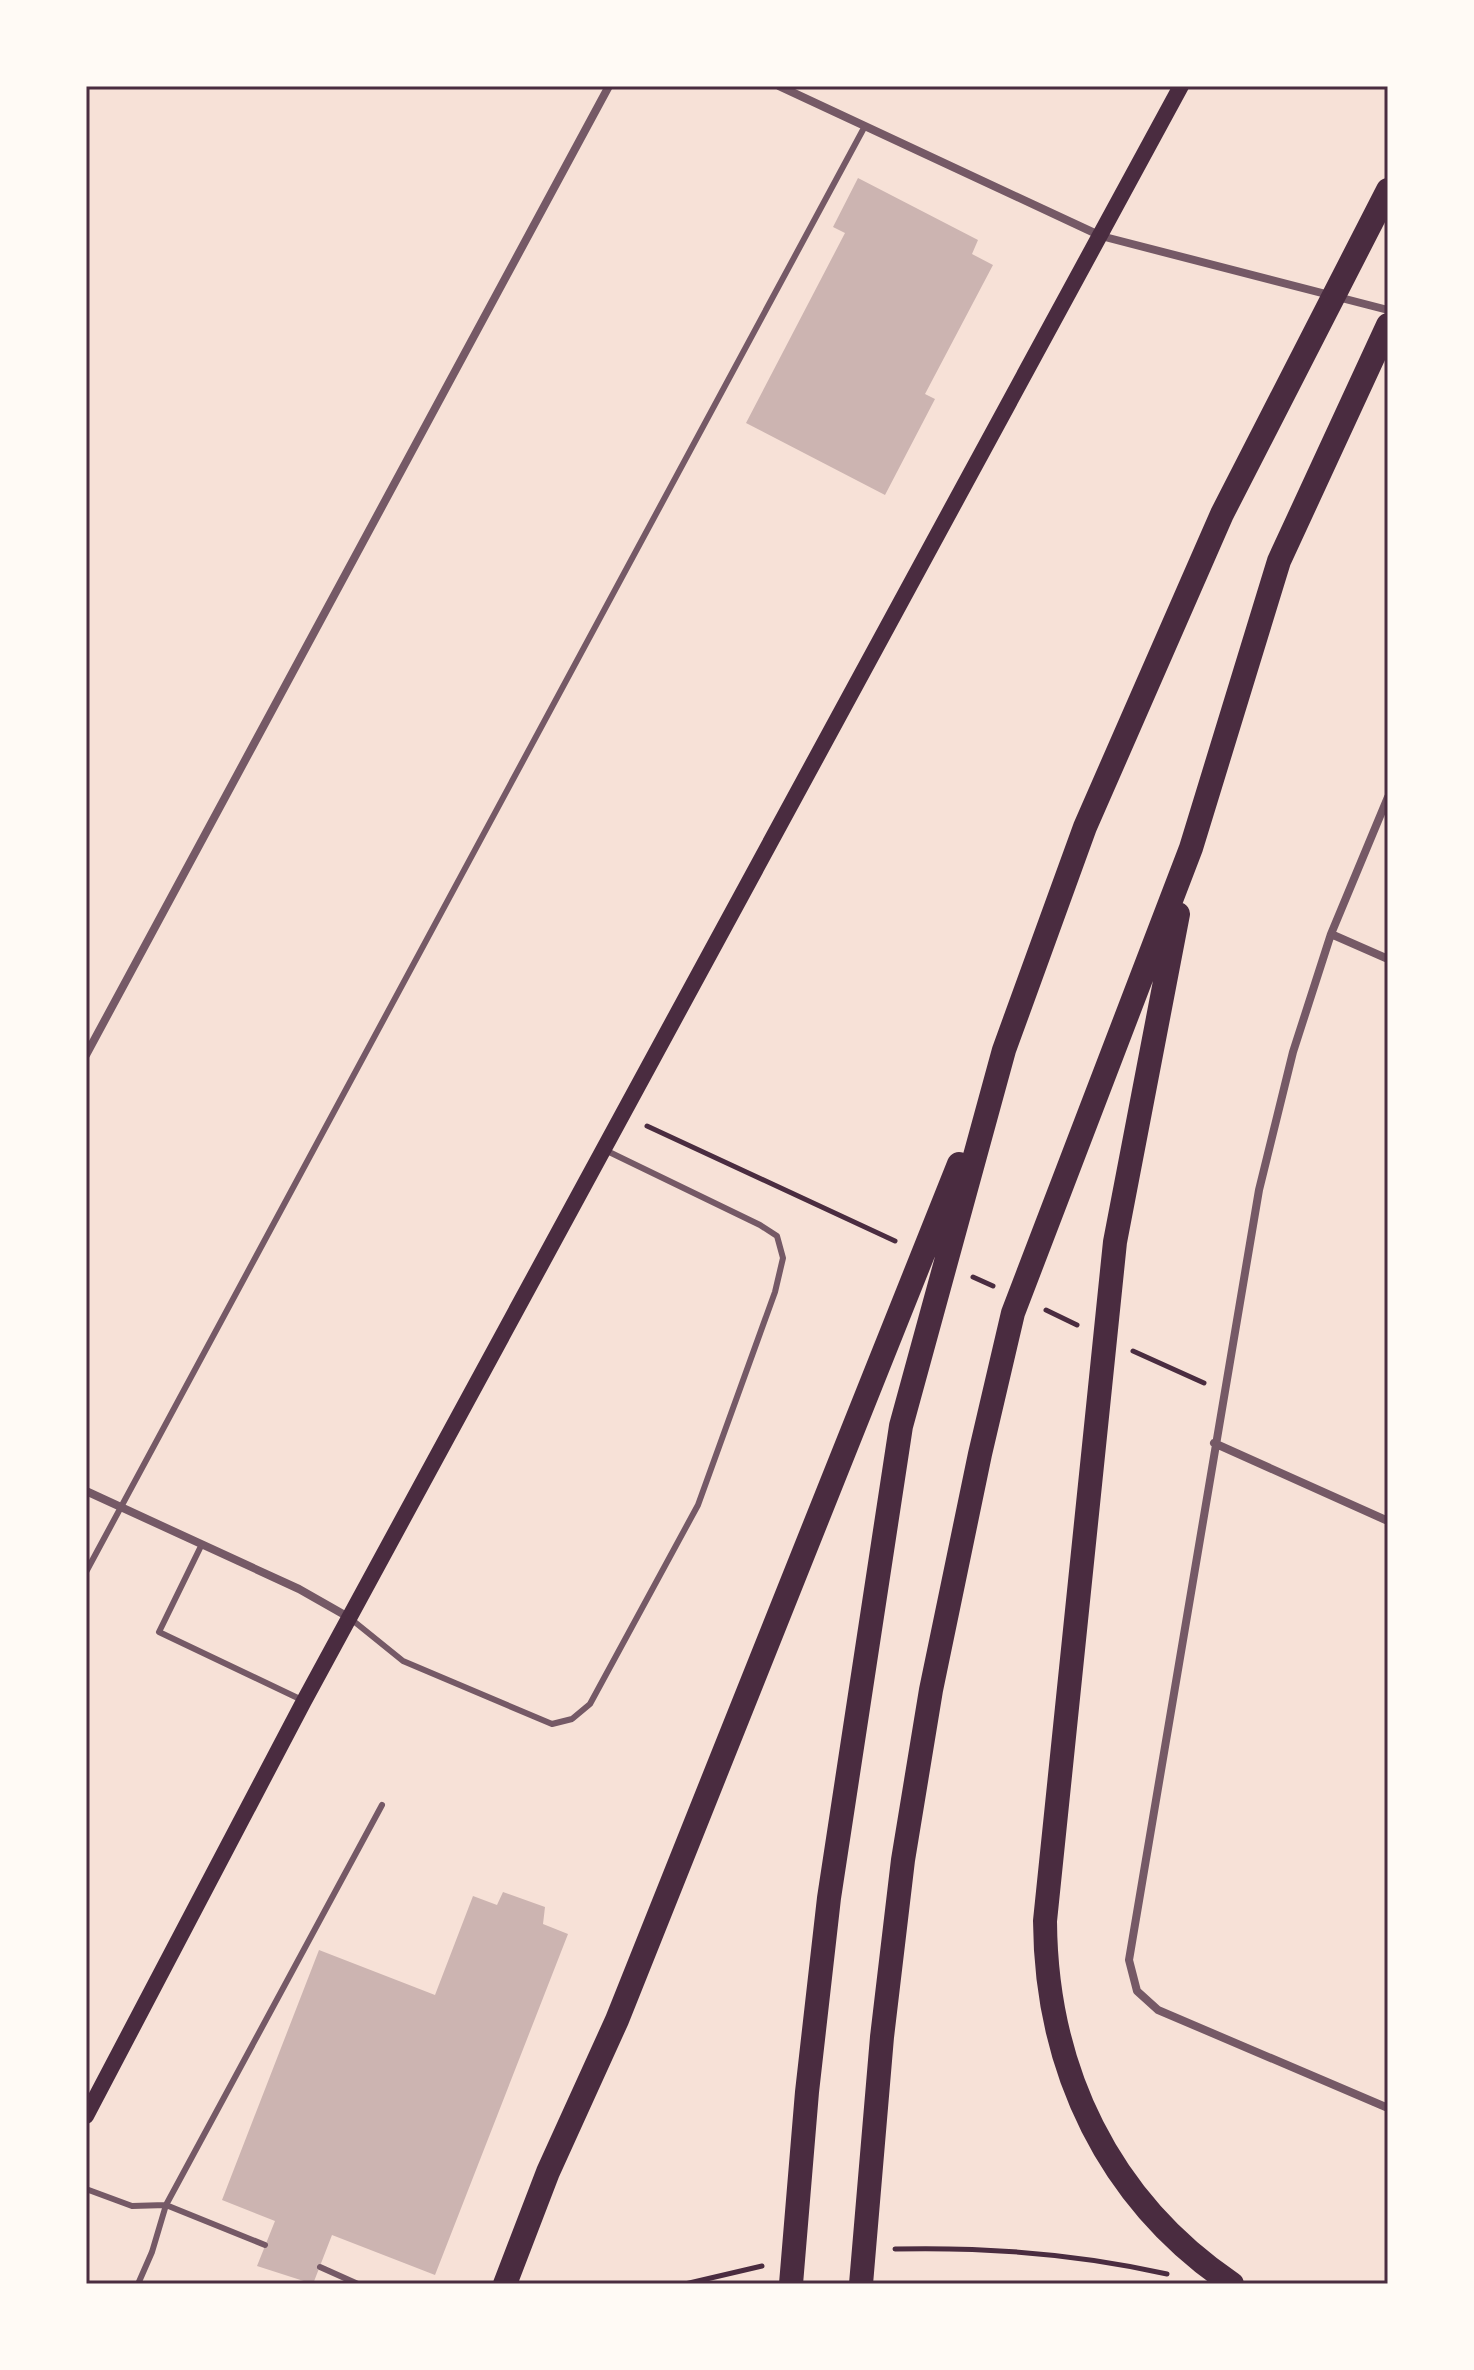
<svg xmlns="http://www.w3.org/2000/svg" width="1474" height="2370" font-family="Jost,sans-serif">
<rect width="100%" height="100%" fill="#f7e1d7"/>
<!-- building -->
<path fill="#ccb4b1" d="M858,178L978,240L972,254L993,265L925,394L935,399L885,495L746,423L845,233L833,227Z
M503,1892L545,1907L543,1924L568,1934L435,2275L332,2235L313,2284L257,2266L275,2221L222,2200L319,1950L435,1995L473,1896L497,1905Z"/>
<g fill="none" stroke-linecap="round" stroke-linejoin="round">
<!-- path -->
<path stroke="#4a2c40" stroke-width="5" d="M647,1126L895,1241
M973,1277L993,1286
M1046,1310L1077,1325
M1133,1351L1204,1383
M895,2249C985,2247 1079,2254 1167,2274
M685,2284L762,2266"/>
<!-- service -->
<path stroke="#755966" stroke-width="6" d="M202,1544L159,1632L302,1700
M86,1572L865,126
M351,1619L403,1661L552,1724L572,1719L590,1704L698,1505L775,1292L783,1258L777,1236L760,1225L605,1150
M86,2189L132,2206L166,2205L265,2245
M320,2267L358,2284
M138,2284L152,2252L166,2205L382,1805"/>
<!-- minor -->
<path stroke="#755966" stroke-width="8" d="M779,86L1101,236L1388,310
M1388,797L1331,934L1293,1052L1259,1190L1129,1960L1137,1991L1158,2010L1388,2108
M1331,934L1388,959
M86,1055L609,86
M1214,1443L1388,1521
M86,1491L299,1589L350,1618"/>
<!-- secondary -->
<path stroke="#4a2c40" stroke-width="16" d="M86,2116L304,1701L1181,86"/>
<!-- motorway -->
<path stroke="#4a2c40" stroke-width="24" d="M1178,914L1115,1242L1045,1921C1046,2069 1108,2200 1232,2284
M505,2284L548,2172L617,2020L959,1164
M791,2284L807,2092L829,1898L901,1426L1004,1050L1085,827L1222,514L1388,190
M861,2284L882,2037L903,1860L931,1690L980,1454L1013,1313L1191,848L1279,561L1388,325"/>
</g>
<!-- border -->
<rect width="1474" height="2370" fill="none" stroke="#fffaf5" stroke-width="176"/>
<rect x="88" y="88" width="1298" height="2194" fill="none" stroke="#4a2c40" stroke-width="3"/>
</svg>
